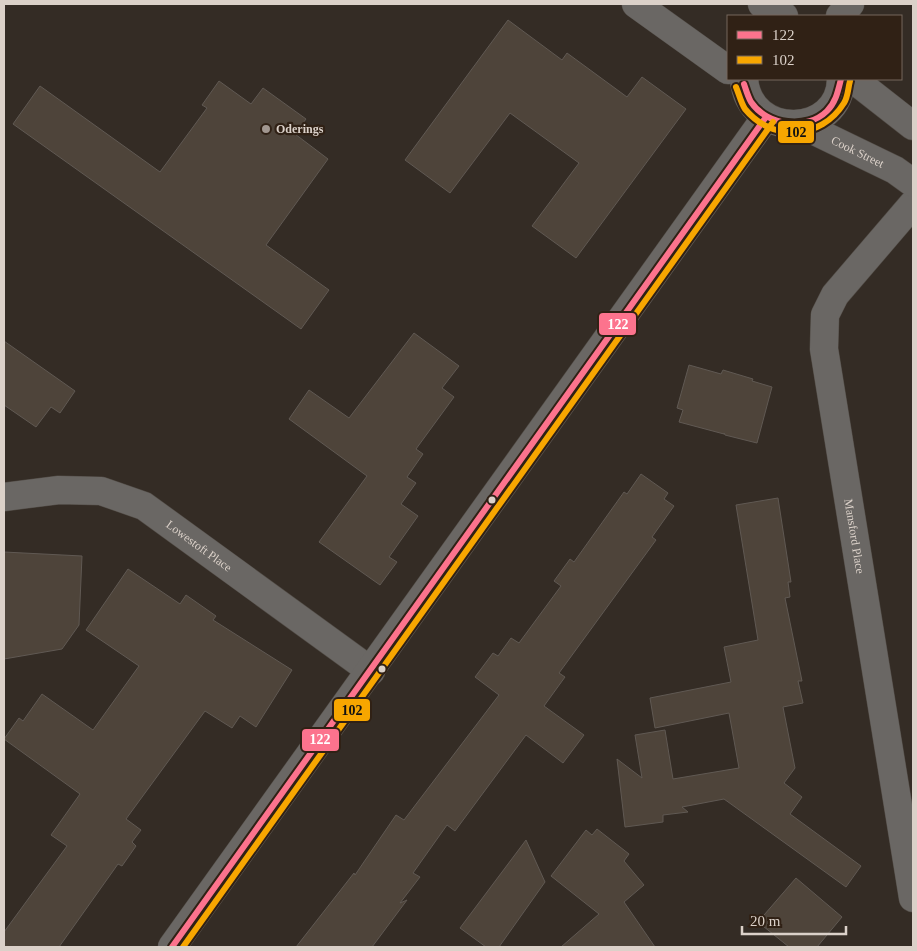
<svg xmlns="http://www.w3.org/2000/svg" width="917" height="951" font-family="'Times New Roman',serif">
<rect width="100%" height="100%" fill="#342c25"/>
<!-- building -->
<path fill="#4e443a" stroke="#605953" d="M508,20L562,60L567,53L627,97L642,77L686,109L576,258L532,226L579,163L510,113L450,193L405,160Z
M219,81L251,104L263,88L306,119L295,134L328,159L266,245L329,290L301,329L13,124L40,86L160,172L207,108L202,105Z
M414,333L459,366L442,388L454,397L416,449L423,454L407,477L416,483L401,504L418,516L389,557L397,562L380,585L319,542L367,476L289,419L309,390L349,418Z
M4,341L75,391L60,413L51,407L36,427L4,405Z
M689,365L721,374L723,370L753,379L752,381L772,387L757,443L725,435L724,433V434L679,422L683,410L677,408Z
M641,474L668,493L664,499L674,506L652,537L656,540L559,673L565,677L544,706L584,735L563,763L526,735L455,831L447,825L413,873L420,877L400,903L407,900L372,947H296L354,873L355,875L396,815L404,820L499,695L475,677L493,653L498,656L511,638L519,643L561,586L554,581L570,559L574,562L624,492L627,494Z
M778,498L791,582H788L790,597L785,598L802,681H798L803,703L783,707L795,768L784,783L802,797L790,814L861,866L846,887L724,799L682,807L688,812L663,815V822L625,827L617,759L642,778L635,735L665,730L673,779L739,768L729,713L655,728L650,698L731,682L724,647L758,640L736,505Z
M4,552L82,556L79,625L62,649L4,659Z
M128,569L180,604L186,595L216,616L213,620L292,670L256,727L240,716L232,728L205,711L126,819L141,830L132,842L136,846L122,866L118,864L59,947H4V932L67,846L51,835L80,794L4,739L19,718L23,721L42,694L93,730L139,666L86,630Z
M597,829L629,854L624,861L644,885L624,902L655,947H561L599,914L551,876L586,830L592,835Z
M526,840L545,882L499,947H486L460,928Z
M796,878L842,917L817,947H789L758,922Z"/>
<g fill="none" stroke-linecap="round" stroke-linejoin="round">
<defs>
<g id="minor">
<path id="s1" d="M913,204L835,295L825,315L824,349L913,898"/>
<path id="s2" d="M4,497L59,490L101,491L144,506L371,671"/>
</g>
<g id="tertiary">
<path d="M636,4L728,70"/>
<path d="M762,4L784,16"/>
<path d="M840,16L850,4"/>
<path d="M744,79C749,140 840,138 841,79"/>
<path d="M853,79L913,126"/>
<path id="s3" d="M800,124L895,170L913,183"/>
<path d="M172,947L766,117"/>
</g>
</defs>
<!-- minor casing -->
<use href="#minor" stroke="#504a44" stroke-width="29"/>
<!-- tertiary casing -->
<use href="#tertiary" stroke="#504a44" stroke-width="29"/>
<!-- minor -->
<use href="#minor" stroke="#6a6764" stroke-width="28"/>
<!-- tertiary -->
<use href="#tertiary" stroke="#6a6764" stroke-width="28"/>
<defs>
<path id="bus-1" d="M744,84C746,90 748,97 751,102C767,126 807,131 827,111C836,102 838,91 841,79
M172,947L766,117"/>
<path id="bus-2" d="M736,87C739,94 741,103 745,109C772,142 821,140 844,103C848,97 848,88 850,81
M183,947L773,122"/>
</defs>
<!-- bus-1 casing -->
<use href="#bus-1" stroke="#302115" stroke-width="10"/>
<!-- bus-2 casing -->
<use href="#bus-2" stroke="#302115" stroke-width="10"/>
<!-- bus-1 -->
<use href="#bus-1" stroke="#fc738d" stroke-width="6"/>
<!-- bus-2 -->
<use href="#bus-2" stroke="#f7a600" stroke-width="6"/>
</g>
<!-- markers -->
<circle fill="#a19790" stroke="#302115" stroke-width="2" cx="266" cy="129" r="5"/>
<g fill="#dbd1c9" stroke="#302115" stroke-width="2">
<circle cx="492" cy="500" r="4.5"/>
<circle cx="382" cy="669" r="4.5"/>
</g>
<g text-anchor="middle" stroke-width="4.5" stroke-linejoin="round" paint-order="stroke">
<!-- poi labels -->
<g font-size="12" font-weight="bold" fill="#dbd1c9" stroke="#302115" text-anchor="start">
<text x="276" y="133">Oderings</text>
</g>
<!-- street labels -->
<g font-size="12" fill="#dbd1c9" stroke="#302115">
<text dy="4" stroke="none"><textPath href="#s3" startOffset="64">Cook Street</textPath></text>
<text dy="4" stroke="none"><textPath href="#s1" startOffset="366">Mansford Place</textPath></text>
<text dy="4" stroke="none"><textPath href="#s2" startOffset="211">Lowestoft Place</textPath></text>
</g>
</g>
<g stroke="#302115" stroke-width="2">
<rect x="777" y="120" width="38" height="24" rx="5" fill="#f7a600"/>
<rect x="598" y="312" width="39" height="24" rx="5" fill="#fc738d"/>
<rect x="333" y="698" width="38" height="24" rx="5" fill="#f7a600"/>
<rect x="301" y="728" width="39" height="24" rx="5" fill="#fc738d"/>
</g>
<g font-size="14" text-anchor="middle" font-weight="bold" fill="#fff">
<text x="618" y="329">122</text>
<text x="320" y="744">122</text>
</g>
<g font-size="14" text-anchor="middle" font-weight="bold" fill="#111">
<text x="796" y="137">102</text>
<text x="352" y="715">102</text>
</g>
<!-- border -->
<rect width="917" height="951" fill="none" stroke="#dbd1c9" stroke-width="10"/>
<!-- legend -->
<rect x="727" y="15" width="175" height="65" fill="#302115" stroke="#74675d"/>
<rect x="737" y="31" width="25" height="8" fill="#fc738d" stroke="#74675d"/>
<text x="772" y="40" font-size="15" fill="#dbd1c9">122</text>
<rect x="737" y="56" width="25" height="8" fill="#f7a600" stroke="#74675d"/>
<text x="772" y="65" font-size="15" fill="#dbd1c9">102</text>
<!-- scale -->
<path d="M742 926v8h104v-8" fill="none" stroke="#dbd1c9" stroke-width="2.5"/>
<text x="750" y="926" font-size="15" fill="#dbd1c9" stroke="#302115" stroke-width="4" paint-order="stroke">20 m</text>
</svg>
